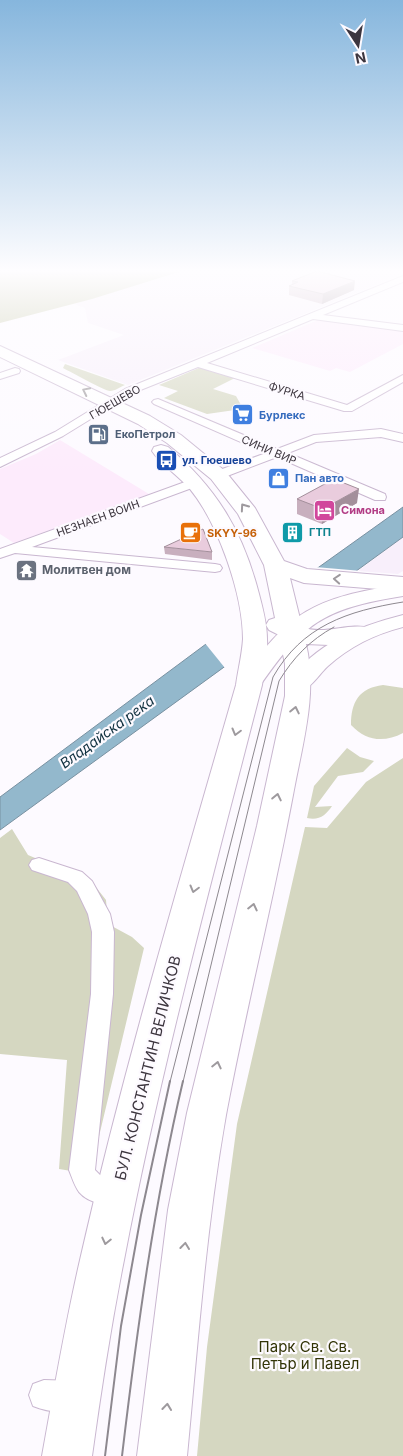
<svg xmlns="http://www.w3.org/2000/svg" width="403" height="1456" font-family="Inter,sans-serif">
<rect width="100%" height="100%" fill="#fdfaff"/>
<!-- built -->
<path fill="#f8effb" d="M182,271H403V274L128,385L58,360L124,335L88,323L85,308L74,304Z
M403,537V571L398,574L358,571Z"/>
<!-- education -->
<path fill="#fdebfc" d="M318,320L403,330V344L350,372L336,368L330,371L252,348Z
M60,440L149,494L14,543L0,534V469L36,454Z"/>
<!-- green -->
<path fill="#d5d7c1" d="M65,364L125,385C120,387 115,391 110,391C105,391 71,372 63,368Z
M201,367L235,378L213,389L236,396L241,405L233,406L235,410L207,414L164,398L178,391L159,385Z
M383,685L403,688V733C384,743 366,741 351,725C351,702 359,688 383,685Z
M347,748L360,757L374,761L363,772L338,776L315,807L332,806C326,815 319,821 307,818L314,786Z
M403,758V1456H197L207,1347L237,1124L305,827L327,828L366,782Z
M12,829L28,855L92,882L106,900L108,924L132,937L144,948L90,1174L59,1169L67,1060L0,1054V838Z"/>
<!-- forest -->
<path fill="#c0c39f" d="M0,271H182L92,299L0,323Z"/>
<!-- water -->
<path fill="#93b8cc" stroke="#7991a1" d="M403,507V537L0,830V797L206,644L319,567Z"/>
<!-- pier -->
<path fill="#fdfaff" d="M315,567L362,571L225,668L204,642Z"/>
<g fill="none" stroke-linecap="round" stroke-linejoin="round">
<defs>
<path id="street" d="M403,276V282L323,315L403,325V331L313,319L207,363L347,405L403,375V382L352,411H344L198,367L133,393L63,436L0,467V458L55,432L125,389Z
M15,368L19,369L20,371L19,373L0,379V373Z
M158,399L277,449L314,435L381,429L403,434V442L381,437L316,442L288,453L385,494L386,497L385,500H375L277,457L222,478H214L212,475L214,472L266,453L154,404L152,402L154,400Z
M196,478L202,482L200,485L32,547L215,564L220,565L222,568L220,571L215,572L15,553L0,558V549Z
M39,858L82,872L92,881L110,914L114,932L113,994L95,1170L103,1178L126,1185L130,1194L126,1203C113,1208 89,1204 79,1192C74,1185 72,1177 69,1170L91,994L92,932L88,914L77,891L68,882L32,870L29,865L32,860Z
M44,1380L76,1381L87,1385L91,1396L87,1407C70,1414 50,1413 33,1406L29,1395L33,1384Z"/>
<path id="secondary" d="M403,584V596C322,609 303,623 257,690L249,692L241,690L238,685C289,610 314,598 403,584Z
M403,615V627C375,634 349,647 328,666C321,672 314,684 306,688C301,691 296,689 291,688L288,683C314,644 359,626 403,615Z"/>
<path id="primary" d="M0,346L150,416L181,435L225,471L255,508L284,561L307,569L403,577V591L304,583L290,578L302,627C325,636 348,622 370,628L373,633L370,638L329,645L306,644C318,694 302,745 293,795C273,902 246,1008 226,1115C206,1228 198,1342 187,1456H137L168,1210L187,1113L257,826L285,696V664L279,635L269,630L266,625L269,620L275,618L264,565L238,514L211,479L167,443L138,424L0,357Z
M161,445L168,447C217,488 243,532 259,594C263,609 267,624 267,639C268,655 264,670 262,685C213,876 161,1066 124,1260C111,1325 101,1391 92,1456H42C54,1390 65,1325 80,1260C124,1066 181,876 236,685C238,670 242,655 243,639C243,594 218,523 190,489C178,475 161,465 152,451L154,447Z"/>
</defs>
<!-- street casing -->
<use href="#street" stroke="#c9b7d0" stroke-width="2"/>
<!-- secondary casing -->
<use href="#secondary" stroke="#c9b7d0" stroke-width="2"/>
<!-- primary casing -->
<use href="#primary" stroke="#c9b7d0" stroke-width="2"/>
<!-- street -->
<use href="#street" fill="#fff" fill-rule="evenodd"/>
<!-- secondary -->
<use href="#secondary" fill="#fff" fill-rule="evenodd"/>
<!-- primary -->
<use href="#primary" fill="#fff" fill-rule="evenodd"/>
<!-- tram-far1 -->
<path stroke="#8d888f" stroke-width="1" d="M170,1082L273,677C302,626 347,611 403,602
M183,1082L279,681C293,658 310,640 334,627"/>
<!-- tram -->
<path stroke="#8d888f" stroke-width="2" d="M105,1456L121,1326L141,1215L170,1081
M122,1456C137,1330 154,1204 183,1081"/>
</g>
<!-- wall -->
<path fill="#c8afbe" d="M292,281L354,290L322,304L289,295V286L292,285Z
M297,499L357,503L322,524L297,514Z
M164,547L212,552V560L165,554Z"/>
<!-- shaded-wall -->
<path fill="#a38f9b" d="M355,281L354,290L322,304L323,294Z
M359,489L357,503L322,524L323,509Z"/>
<!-- building -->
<path fill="#e9ccdd" stroke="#a38f9b" d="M317,271L355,281L323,294L289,286L298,282L292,281Z
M334,479L359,489L323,509L297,499Z
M203,529L212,552L164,547Z"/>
<!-- one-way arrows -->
<defs><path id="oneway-chevron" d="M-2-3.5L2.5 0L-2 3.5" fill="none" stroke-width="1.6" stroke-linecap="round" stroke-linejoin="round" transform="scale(1.25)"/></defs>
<g stroke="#9e9a9e">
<use href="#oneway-chevron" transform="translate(86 391) rotate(-154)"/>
<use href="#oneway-chevron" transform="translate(244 507) rotate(-125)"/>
<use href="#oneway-chevron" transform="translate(337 579) rotate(-176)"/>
<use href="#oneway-chevron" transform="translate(295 710) rotate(-78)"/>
<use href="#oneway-chevron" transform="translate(236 732) rotate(105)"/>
<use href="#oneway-chevron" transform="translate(277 797) rotate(-78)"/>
<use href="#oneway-chevron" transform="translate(194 889) rotate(105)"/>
<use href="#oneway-chevron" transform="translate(253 907) rotate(-77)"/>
<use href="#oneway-chevron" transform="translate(217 1065) rotate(-77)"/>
<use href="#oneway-chevron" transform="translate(106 1241) rotate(103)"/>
<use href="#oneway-chevron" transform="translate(185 1246) rotate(-83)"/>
<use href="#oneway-chevron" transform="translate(167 1407) rotate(-84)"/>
</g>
<!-- sky -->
<linearGradient id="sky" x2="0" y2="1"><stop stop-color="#86b6dd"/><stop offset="0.57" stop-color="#fefdff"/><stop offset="1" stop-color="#fefdff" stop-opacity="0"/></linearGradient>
<rect width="403" height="475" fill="url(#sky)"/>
<!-- icons -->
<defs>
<symbol id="supermarket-square" viewBox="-11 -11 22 22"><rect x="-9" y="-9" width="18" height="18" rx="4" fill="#3f7fe0" stroke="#fdfaff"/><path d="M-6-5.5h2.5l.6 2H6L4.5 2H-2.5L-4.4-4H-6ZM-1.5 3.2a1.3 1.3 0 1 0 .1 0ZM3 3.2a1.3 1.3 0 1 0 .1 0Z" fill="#fff"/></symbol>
<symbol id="fuel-square" viewBox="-11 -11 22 22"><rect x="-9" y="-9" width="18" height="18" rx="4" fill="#5c6f8a" stroke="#fdfaff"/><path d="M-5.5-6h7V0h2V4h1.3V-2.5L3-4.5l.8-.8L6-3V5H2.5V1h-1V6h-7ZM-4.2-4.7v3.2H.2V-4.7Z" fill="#fff"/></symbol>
<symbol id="bus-square" viewBox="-11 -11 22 22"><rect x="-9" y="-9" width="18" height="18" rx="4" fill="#1a4fb4" stroke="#fdfaff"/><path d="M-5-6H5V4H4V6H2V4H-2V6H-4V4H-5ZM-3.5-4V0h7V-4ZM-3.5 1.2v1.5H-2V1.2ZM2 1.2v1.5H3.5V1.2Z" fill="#fff"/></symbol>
<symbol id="shop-square" viewBox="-11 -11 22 22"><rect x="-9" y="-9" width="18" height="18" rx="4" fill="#3f7fe0" stroke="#fdfaff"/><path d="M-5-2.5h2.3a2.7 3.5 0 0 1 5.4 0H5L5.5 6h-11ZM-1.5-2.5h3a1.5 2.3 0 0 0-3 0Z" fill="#fff"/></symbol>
<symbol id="hotel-square" viewBox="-11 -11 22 22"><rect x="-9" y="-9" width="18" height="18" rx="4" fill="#d1479c" stroke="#fdfaff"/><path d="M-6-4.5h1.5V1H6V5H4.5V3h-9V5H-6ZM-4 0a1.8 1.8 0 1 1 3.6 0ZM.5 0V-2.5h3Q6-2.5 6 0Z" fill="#fff"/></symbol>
<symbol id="building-square" viewBox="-11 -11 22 22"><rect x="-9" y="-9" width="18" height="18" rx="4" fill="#0f9aa8" stroke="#fdfaff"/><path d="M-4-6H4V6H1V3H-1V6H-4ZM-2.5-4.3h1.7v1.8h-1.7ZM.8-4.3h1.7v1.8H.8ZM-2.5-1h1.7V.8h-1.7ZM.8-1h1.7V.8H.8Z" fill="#fff"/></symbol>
<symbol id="cafe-square" viewBox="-11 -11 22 22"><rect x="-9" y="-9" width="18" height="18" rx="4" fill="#e8710a" stroke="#fdfaff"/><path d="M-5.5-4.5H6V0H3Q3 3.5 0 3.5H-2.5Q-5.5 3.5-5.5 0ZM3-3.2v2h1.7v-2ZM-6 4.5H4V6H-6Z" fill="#fff"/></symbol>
<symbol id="temple-square" viewBox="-11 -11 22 22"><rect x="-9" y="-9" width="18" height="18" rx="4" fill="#6b7280" stroke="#fdfaff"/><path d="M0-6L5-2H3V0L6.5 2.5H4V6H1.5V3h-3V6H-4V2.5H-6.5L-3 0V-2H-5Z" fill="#fff"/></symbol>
</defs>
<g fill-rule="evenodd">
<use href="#supermarket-square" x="230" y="402" width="25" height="25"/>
<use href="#fuel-square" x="86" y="422" width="25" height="25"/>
<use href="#bus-square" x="154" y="448" width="25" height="25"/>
<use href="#shop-square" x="266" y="466" width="25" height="25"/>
<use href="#hotel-square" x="312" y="498" width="25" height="25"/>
<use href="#building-square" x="280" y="520" width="25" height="25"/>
<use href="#cafe-square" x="178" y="520" width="25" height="25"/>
<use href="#temple-square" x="14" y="558" width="25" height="25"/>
</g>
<g text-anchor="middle" stroke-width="4.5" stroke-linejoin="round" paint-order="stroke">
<!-- far-street labels -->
<g font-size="11" fill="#3c353e" stroke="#fdfaff">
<text transform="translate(287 391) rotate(17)" y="4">ФУРКА</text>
<text transform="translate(115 402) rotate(-30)" y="4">ГЮЕШЕВО</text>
<text transform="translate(269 450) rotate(23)" y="4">СИНИ ВИР</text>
<text transform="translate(98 518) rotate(-20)" y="4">НЕЗНАЕН ВОИН</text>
</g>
<!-- far-shop labels -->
<g font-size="11" font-weight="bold" fill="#366cbe" stroke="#fdfaff" text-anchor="start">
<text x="259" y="419">Бурлекс</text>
<text x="295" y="482">Пан авто</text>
</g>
<!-- far-service labels -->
<g font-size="11" font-weight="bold" fill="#4e5e75" stroke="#fdfaff" text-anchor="start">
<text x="115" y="438">ЕкоПетрол</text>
</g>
<!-- far-transit labels -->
<g font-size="11" font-weight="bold" fill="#164399" stroke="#fdfaff" text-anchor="start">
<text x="182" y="464">ул. Гюешево</text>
</g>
<!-- far-hotel labels -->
<g font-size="11" font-weight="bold" fill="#b23c85" stroke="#fdfaff" text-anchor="start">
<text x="341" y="514">Симона</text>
</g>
<!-- far-culture labels -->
<g font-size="11" font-weight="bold" fill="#0d838f" stroke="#fdfaff" text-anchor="start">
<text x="309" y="536">ГТП</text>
</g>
<!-- far-food labels -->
<g font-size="11" font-weight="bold" fill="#c56008" stroke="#fdfaff" text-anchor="start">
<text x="207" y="537">SKYY-96</text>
</g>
<!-- worship labels -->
<g font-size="12" font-weight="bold" fill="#5b616d" stroke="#fdfaff" text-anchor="start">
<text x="42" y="574">Молитвен дом</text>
</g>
<!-- water labels -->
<g font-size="14" font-style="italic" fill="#0f303f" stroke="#fdfaff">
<text transform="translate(107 732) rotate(-36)" y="5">Владайска река</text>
</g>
<!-- near-street labels -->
<g font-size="15" fill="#3c353e" stroke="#fdfaff">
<text transform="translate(148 1068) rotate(-76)" y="5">БУЛ. КОНСТАНТИН ВЕЛИЧКОВ</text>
</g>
<!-- near-park labels -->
<g font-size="15" fill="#333508" stroke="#fdfaff">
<text x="305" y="1352">Парк Св. Св.<tspan x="305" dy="17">Петър и Павел</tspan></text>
</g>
</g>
<!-- north arrow -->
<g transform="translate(358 45) rotate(168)" stroke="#fdfaff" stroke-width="4" paint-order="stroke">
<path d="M0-4L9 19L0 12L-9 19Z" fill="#3c353e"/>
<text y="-8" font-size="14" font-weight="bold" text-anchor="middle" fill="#3c353e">N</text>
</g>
</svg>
